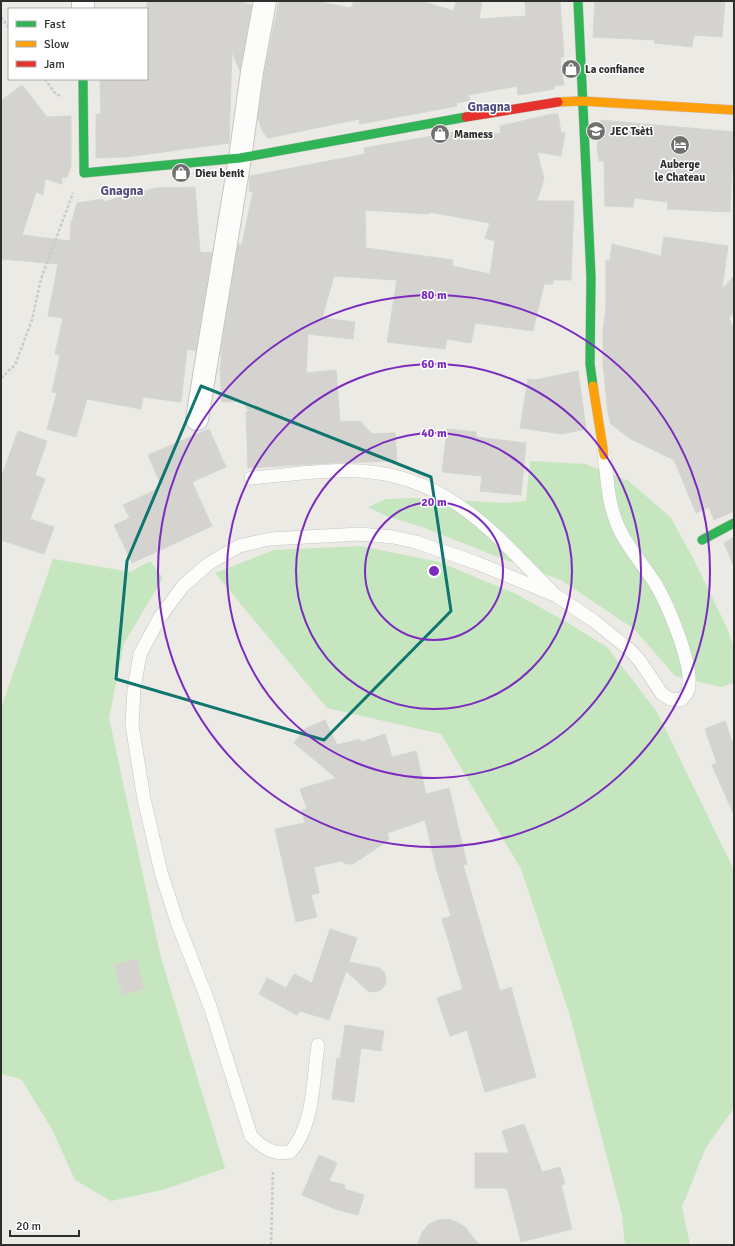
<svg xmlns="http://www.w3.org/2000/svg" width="735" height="1246" font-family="Signika,sans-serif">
<rect width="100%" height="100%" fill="#ebeae4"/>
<!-- green -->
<path fill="#c5e6bf" d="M530,461L585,464L629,481L671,518L693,558L727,628L734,647V683L721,687L675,676L634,629L561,580L498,557L422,527L386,516L368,507L386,499L417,498L503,503L526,501Z
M361,546L439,562L516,594L563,620L607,647L657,712L734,870V1108L706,1147L682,1207L690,1245H625L622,1215L570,1016L521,869L441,734L327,708L215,573L274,550Z
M53,559L131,572L150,561L163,578L124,643L109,718L161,958L225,1168L166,1189L111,1201L75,1180L52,1129L21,1079L1,1074V708Z"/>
<!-- building -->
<path fill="#d4d3cf" stroke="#d6d6d0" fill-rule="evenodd" d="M147,1H238L252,5L240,71L232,52L229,143L126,157L96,158V114H101L100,79H147Z
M279,1H315L351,8L354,1H421L454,11L456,1H482L479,19L526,16L525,1H560L564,57H560L564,85L554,86V89L518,95L517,86L468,95L470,100L456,103L457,106L360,124L359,119L268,138L263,132L258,119L264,74Z
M595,1H725L722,37L694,35L692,47L654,43L655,40L593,37Z
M22,85L47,117L71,116V166L67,177L61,178L62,184L45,179L43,195L36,192L22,235L70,241L71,221H72L77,203L103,199V202L156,188L195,187L200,252L212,253L196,351L187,349L181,402L143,397L141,409L87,399L76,437L47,429L57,393L52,392L60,355L55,354L63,318L48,316L58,264L1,259V101Z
M552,114H558L561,133H565L561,156L537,152L544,179L537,201H574L571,280H553V284H544L533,331L475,323L471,343L447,339L445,349L387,342L397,280L334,276L322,318L355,322L353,339L308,334L306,373L336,370L340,422L360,421L372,434L395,433L397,461L332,463L248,468L246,412L252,410L246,409V401L222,402L220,368L222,356H220L238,244H242L253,192L249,191L250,176L365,154L364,148L461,131L462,139L501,133L500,126ZM365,210L429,214V212L490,223L485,238L495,241L490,274L452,266L453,260L366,248Z
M600,120L734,132V169H732L730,212L667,209L668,202L634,198L633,207L605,206L604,161H599L597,147Z
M664,237L728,246L722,289L734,276V312L729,318L734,330V511L714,520L709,507L696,513L674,460L629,438L611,424L608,413L603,363V332L606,307V260H610L612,244L661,256Z
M578,371L586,429L562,434L520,428L528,379L535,380Z
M209,429L226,467L192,482L212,526L132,563L114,525L130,518L123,505L162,487L148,455Z
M447,429L476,432V437L526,443L521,495L480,491L482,476L442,472Z
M18,431L47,441L35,475L45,479L30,519L54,527L44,554L1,540V478Z
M734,537V567L724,543Z
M325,720L337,745L360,739L361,742L385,734L392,757L416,751L426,794L449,788L467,864L463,865L500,991L511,987L536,1077L485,1092L467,1030L450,1036L437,998L463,989L442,919L451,916L437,871L425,820L387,833L389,840L353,864H347L341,861L314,867L319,893L311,895L317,917L296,922L275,829L305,823L302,810L307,809L300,789L336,778L294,743L305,729Z
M725,721L734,747V815L712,765L717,763L705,729Z
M330,929L357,938L349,962L379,968L384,972L386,978L385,985L381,990L374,992L368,991L346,971L329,1020L300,1011L297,1015L259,994L267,978L286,988L294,974L312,983Z
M136,959L144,989L123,995L114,965Z
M345,1025L384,1031L381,1051L361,1048L354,1102L332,1099L337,1058L340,1059Z
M524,1124L542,1172L560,1167L565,1184L561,1185L572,1229L521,1242L507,1188H475V1153H509L502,1131Z
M319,1155L337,1163L329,1181L345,1185L344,1189L364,1195L358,1215L335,1209L302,1195Z
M448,1219L457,1222L465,1227L479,1245H417L423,1231L429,1224L438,1220Z"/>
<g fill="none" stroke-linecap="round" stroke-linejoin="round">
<defs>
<path id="lane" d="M251,478C287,475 324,469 360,471C448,476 495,534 552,592
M318,1045C313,1078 314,1127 290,1152C273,1155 263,1148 251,1136L210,1006L177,922L161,872L144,799L132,725L134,689L140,654L160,617L183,586L208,564L239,546L270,539L360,534L393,537L416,542L477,563L557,596L594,621L630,650L640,661L662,694L670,699L681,700C684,697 687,694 688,690C695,667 667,603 655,583C642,563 626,546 617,524C607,499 608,480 604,455"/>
<path id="street" d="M83,1V9
M197,419L240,158L252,72L265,1"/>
<path id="fast" d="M578,1L591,277L590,364L593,386
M83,79L84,173L240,158L466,117
M702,540L734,523"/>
<path id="slow" d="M558,102L581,101L734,110
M593,386L604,455"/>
<path id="jam" d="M466,117L558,102"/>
</defs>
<!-- lane casing -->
<use href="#lane" stroke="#c6c5c4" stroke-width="14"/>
<!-- street casing -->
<use href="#street" stroke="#c6c5c4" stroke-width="24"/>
<!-- fast casing -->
<use href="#fast" stroke="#c6c5c4" stroke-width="10"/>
<!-- slow casing -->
<use href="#slow" stroke="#c6c5c4" stroke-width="10"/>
<!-- jam casing -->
<use href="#jam" stroke="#c6c5c4" stroke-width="10"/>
<!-- path -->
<path stroke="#cacac9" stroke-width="2.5" stroke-dasharray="3 2" stroke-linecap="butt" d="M1,17L9,28
M45,79L54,92L60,96
M1,378L15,365L32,320L41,279L73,193
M271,1245L273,1170"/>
<!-- lane -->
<use href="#lane" stroke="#fcfcfb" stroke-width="13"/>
<!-- street -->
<use href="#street" stroke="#fcfcfb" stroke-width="22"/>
<!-- fast -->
<use href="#fast" stroke="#30b455" stroke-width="9"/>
<!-- slow -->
<use href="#slow" stroke="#ff9f0a" stroke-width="9"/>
<!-- jam -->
<use href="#jam" stroke="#e5322d" stroke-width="9"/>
</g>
<!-- marked area -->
<path fill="none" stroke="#0f766e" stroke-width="3" stroke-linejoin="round" d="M201,386L431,477L451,611L324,740L116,679L127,561Z"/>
<!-- distance rings -->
<g fill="none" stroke="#7b2cbf" stroke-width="2">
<circle cx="434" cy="571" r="69"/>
<circle cx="434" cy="571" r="138"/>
<circle cx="434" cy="571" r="207"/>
<circle cx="434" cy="571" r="276"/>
</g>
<!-- icons -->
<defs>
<symbol id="shop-disc" viewBox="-11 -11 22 22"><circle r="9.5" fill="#70706e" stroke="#fff"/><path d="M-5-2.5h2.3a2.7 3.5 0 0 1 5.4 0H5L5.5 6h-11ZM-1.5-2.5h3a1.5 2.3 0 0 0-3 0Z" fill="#fff"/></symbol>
<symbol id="school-disc" viewBox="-11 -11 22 22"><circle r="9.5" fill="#70706e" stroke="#fff"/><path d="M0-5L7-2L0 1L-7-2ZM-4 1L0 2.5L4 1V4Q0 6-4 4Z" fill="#fff"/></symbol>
<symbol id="hotel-disc" viewBox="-11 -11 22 22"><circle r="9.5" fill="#70706e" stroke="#fff"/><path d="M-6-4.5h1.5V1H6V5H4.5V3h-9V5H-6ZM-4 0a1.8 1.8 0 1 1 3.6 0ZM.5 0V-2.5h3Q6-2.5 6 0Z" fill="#fff"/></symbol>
</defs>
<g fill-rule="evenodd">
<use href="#shop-disc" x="560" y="58" width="22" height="22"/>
<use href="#school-disc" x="585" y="120" width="22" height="22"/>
<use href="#shop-disc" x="429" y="123" width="22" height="22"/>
<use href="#hotel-disc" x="669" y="134" width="22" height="22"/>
<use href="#shop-disc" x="170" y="162" width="22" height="22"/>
</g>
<g text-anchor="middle" stroke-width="3" stroke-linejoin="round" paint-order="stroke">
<!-- poi labels -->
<g font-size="11" font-weight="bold" fill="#2e2e2e" stroke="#fff" text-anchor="start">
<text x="585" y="73">La confiance</text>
<text x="610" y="135">JEC Tsèti</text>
<text x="454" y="138">Mamess</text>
<text x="680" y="168" text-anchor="middle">Auberge<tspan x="680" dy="13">le Chateau</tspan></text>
<text x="195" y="177">Dieu benit</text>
</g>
<!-- quarter labels -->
<g font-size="13" font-weight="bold" fill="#534f7e" stroke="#fff">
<text x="489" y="111">Gnagna</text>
<text x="122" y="195">Gnagna</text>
</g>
</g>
<circle cx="434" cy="571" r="6" fill="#7b2cbf" stroke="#fff" stroke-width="2"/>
<g font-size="12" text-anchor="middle" font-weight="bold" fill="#7b2cbf" stroke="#fff" stroke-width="3" stroke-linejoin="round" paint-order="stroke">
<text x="434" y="299">80 m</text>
<text x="434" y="368">60 m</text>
<text x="434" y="437">40 m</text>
<text x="434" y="506">20 m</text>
</g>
<!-- border -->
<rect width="735" height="1246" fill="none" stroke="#2e2e2e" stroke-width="4"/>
<!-- legend -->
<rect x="8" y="8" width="140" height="72" fill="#ffffff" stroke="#ababab"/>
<rect x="16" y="21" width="20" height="6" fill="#30b455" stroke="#ababab"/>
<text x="44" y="28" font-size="12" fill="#2e2e2e">Fast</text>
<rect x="16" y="41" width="20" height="6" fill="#ff9f0a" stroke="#ababab"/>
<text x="44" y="48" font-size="12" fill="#2e2e2e">Slow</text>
<rect x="16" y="61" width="20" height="6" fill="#e5322d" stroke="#ababab"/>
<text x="44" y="68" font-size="12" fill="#2e2e2e">Jam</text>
<!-- scale -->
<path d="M10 1230v6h69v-6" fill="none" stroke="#2e2e2e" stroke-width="2"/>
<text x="16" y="1230" font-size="12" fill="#2e2e2e" stroke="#ffffff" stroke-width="3" paint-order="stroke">20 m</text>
</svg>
